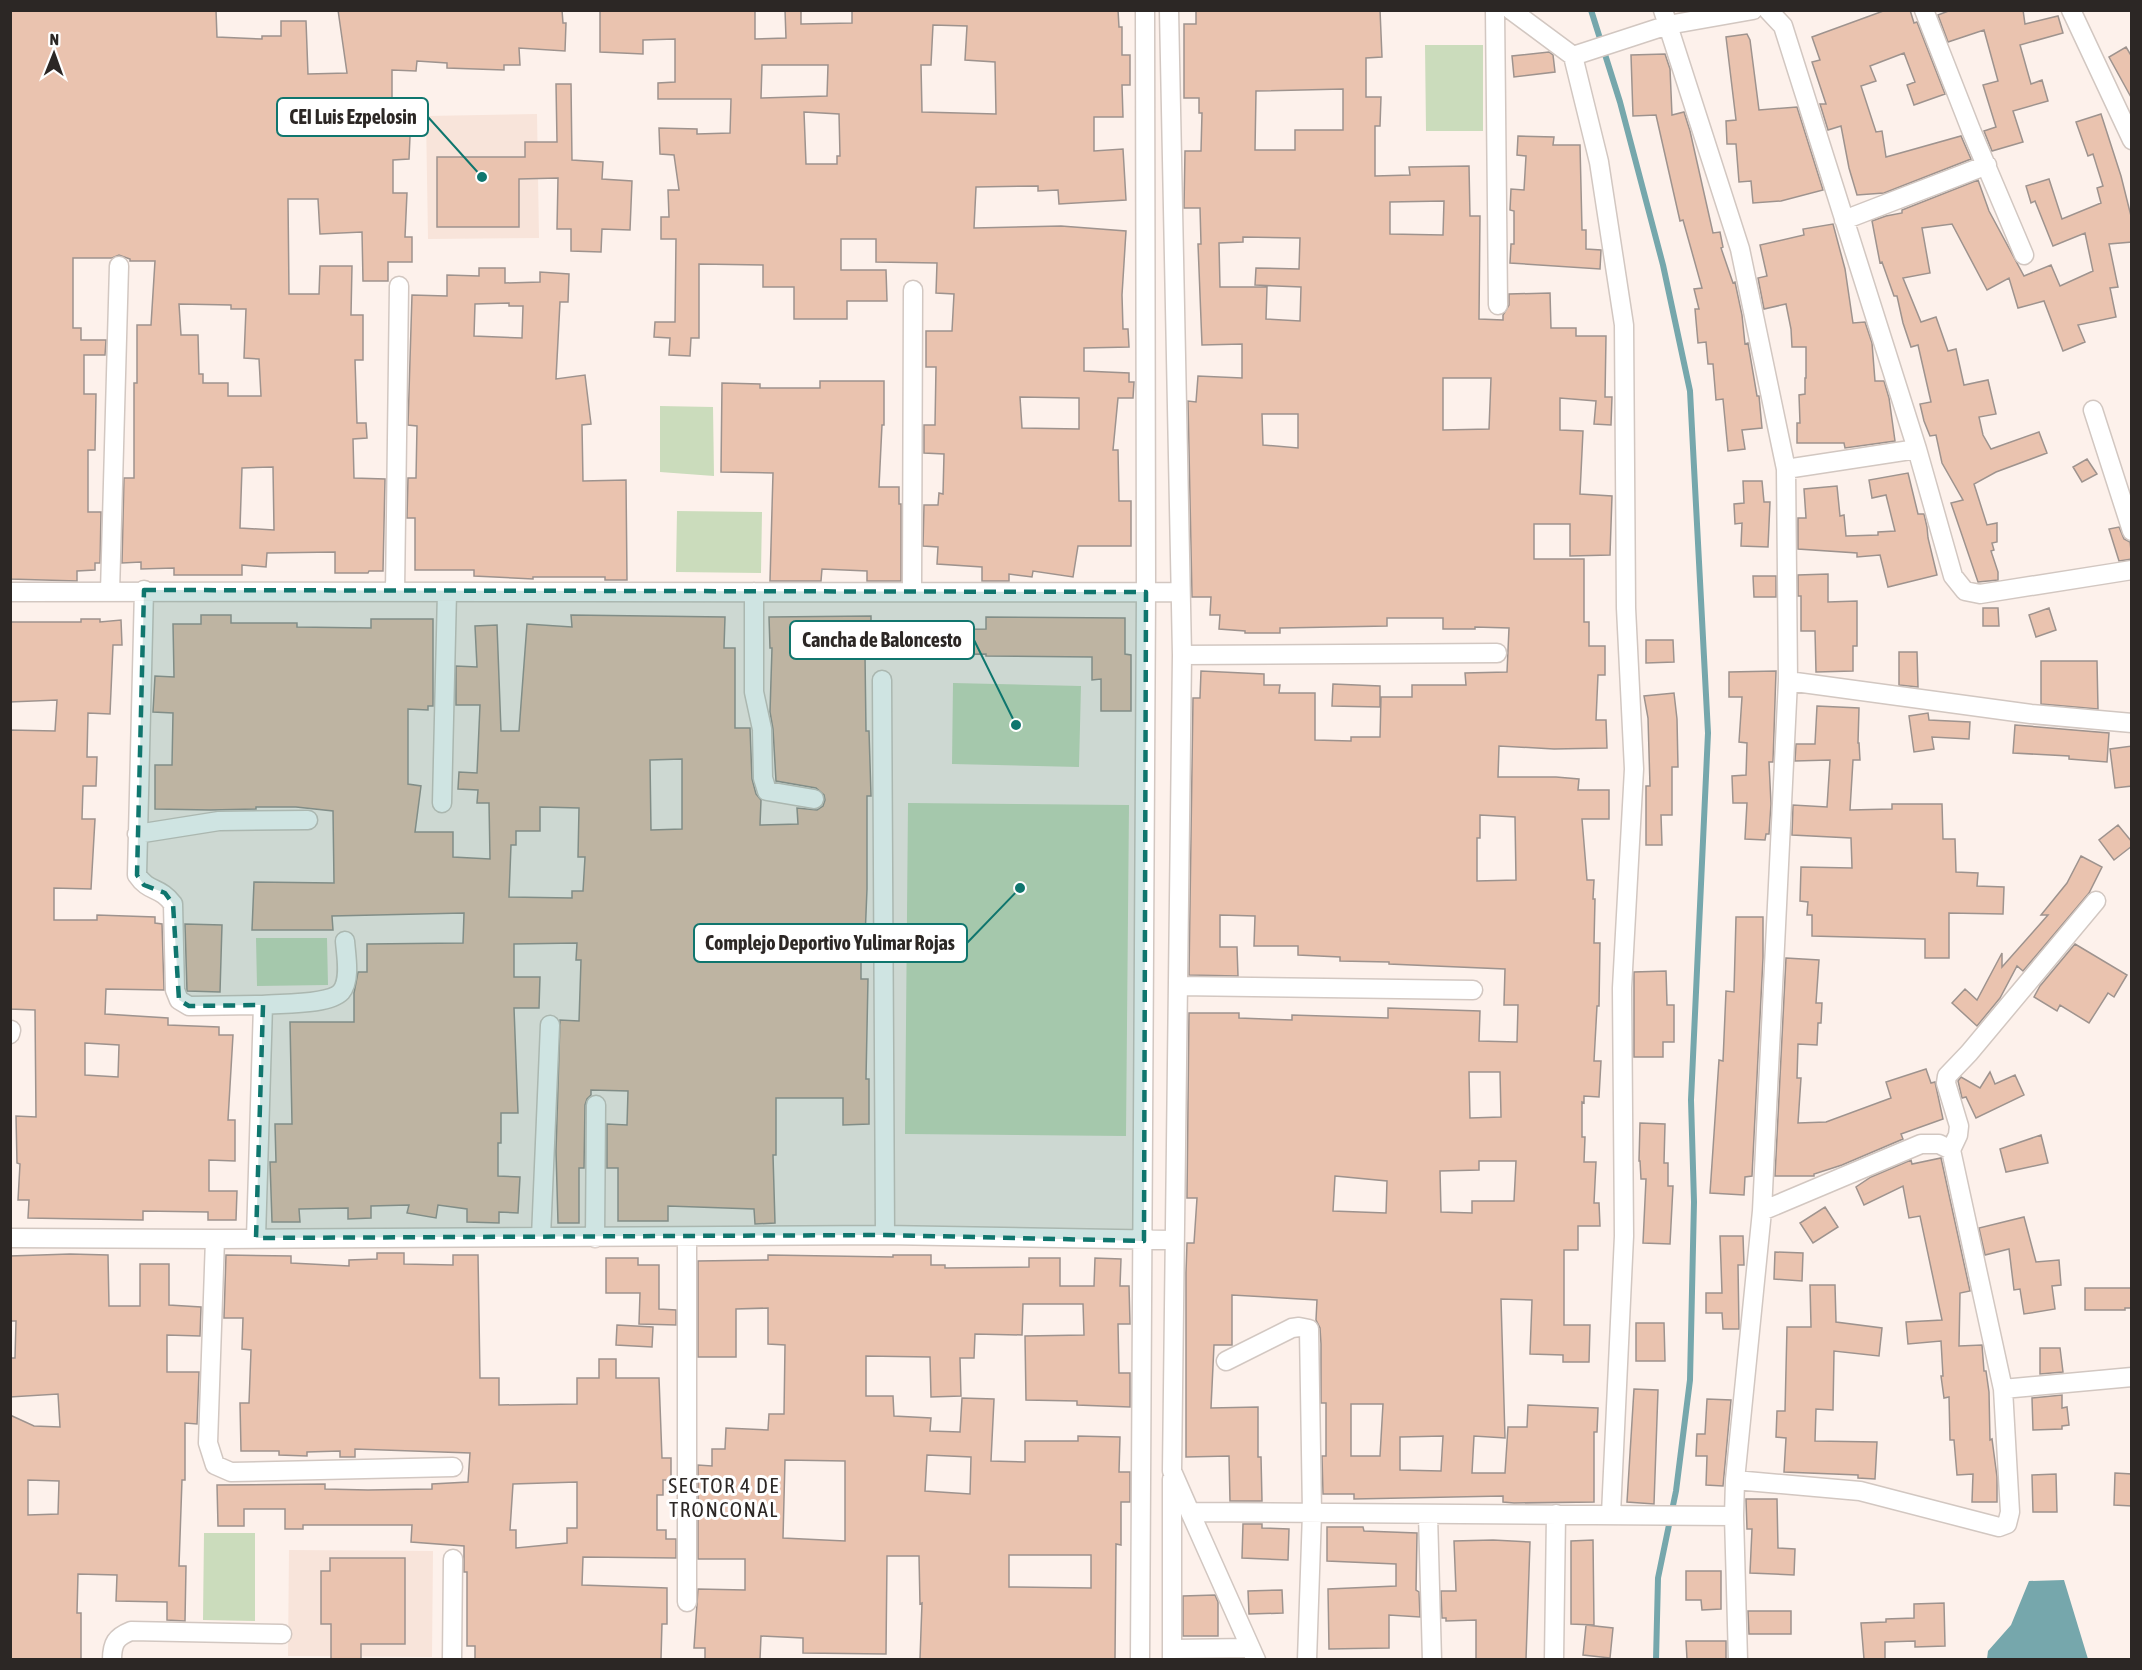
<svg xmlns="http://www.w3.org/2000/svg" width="2142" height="1670" font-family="'Asap Condensed',sans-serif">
<rect width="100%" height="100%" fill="#fdf1eb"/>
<!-- built -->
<path fill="#f8e4da" d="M537,114L539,238L428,239L426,116Z
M289,1550L433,1551L432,1657L288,1656Z"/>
<!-- green -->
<path fill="#cbdcbc" d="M1425,45H1483V131H1426Z
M660,406L713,407L714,476L660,472Z
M677,511L762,512L761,573L676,572Z
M953,683L1081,686L1079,767L952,764Z
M908,803L1129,805L1126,1136L905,1134Z
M256,938H327L328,985L257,986Z
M204,1533H255V1621L203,1620Z"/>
<!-- water -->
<path fill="#76a7ac" d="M2064,1580L2088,1659H1987L1988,1651L2011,1625L2029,1581Z"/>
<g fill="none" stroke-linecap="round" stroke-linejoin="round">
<!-- stream -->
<path stroke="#76a7ac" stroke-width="6" d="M1591,10L1620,102L1663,265L1690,391L1708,733L1691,1100L1694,1202L1690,1380L1676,1491L1658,1578L1656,1660"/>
</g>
<!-- building -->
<path fill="#eac3af" stroke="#9e938e" stroke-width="1.5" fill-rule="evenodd" d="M10,10H216L217,37L262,39V36H281V21H306L308,74L347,73L338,10H562L563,23H566L565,51L519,48L520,65H504V70L447,68V63L417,61L416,71L392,70V114L411,115L409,159L393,160V193H407L405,237H412V262H388V281H363L362,232L320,234L318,199H288L289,294H319L320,266H352L351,315H363V360H355L357,423H366L367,438L353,439L354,478L385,479L383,571H369L368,573H335V552L267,553L266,567L242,565V575H174V568L141,569V562L122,563L124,478H134V383H137V325H151L155,261H130V259L119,255L112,258H73V328H81V340H106L105,355H84V394H96L95,450H88V512H101L100,563H95V570L77,571V581L10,579ZM179,304L231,305V309H246L244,358L259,359L261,396H228V383H203V374H199L198,335H181ZM273,467L274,530L240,528L242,468Z
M600,10H755V39L786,38L785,10H801V24L852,23V10H1118L1119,27H1122V55H1130V85H1122L1123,117H1094V151L1123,149L1126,200L1059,204L1058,190L1038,191V186L976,187L974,228L1061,226L1126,231L1122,295L1123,329H1128L1129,347L1084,348V371L1129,373V382H1134L1133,398H1118L1113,450H1118L1119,501H1131V546H1078L1073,577L1033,571L1032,577L1009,574V581H982V567L937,564L938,547L923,546L924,505H938L939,493L943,494L944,454L924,453V425H935L936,367H926V331H952L954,294L936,293L937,263L876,262V239H841V270H886L887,301H847V319H794V287H763V265L699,264V338H691L690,356L669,355L670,338L654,337L655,322H675L676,239H661V217H669L668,190H679L674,155L660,154L659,128L697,129V134L730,133L731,99H658V83L675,82V39L643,40V54L600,52ZM933,25L967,26L965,60L995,62L996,114L922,112L921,65H931ZM762,65H828L827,96L761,98ZM804,112L839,114L840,156H837V164H806ZM1020,397L1079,398V429L1022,428Z
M1196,10H1380L1382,57L1366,58V97H1381L1380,126H1375V176L1410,175L1409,167L1469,166L1470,216H1480L1479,319L1503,320V315L1509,305V294L1550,293L1551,328H1576V336H1606L1605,397H1612L1611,425L1594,424L1596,401L1560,398V430L1583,431L1580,494L1612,496L1610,555L1570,556V524H1534V559H1584V622H1589V646H1605V675H1598L1596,720H1606L1607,748L1554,749L1499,746L1498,777H1556L1579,779L1578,790H1609V819H1582L1587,880H1594L1593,899H1595L1594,943H1600L1599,1006H1597L1594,1061H1601L1599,1097L1584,1096V1103L1582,1102V1137H1585L1584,1162H1596L1594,1203H1599L1600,1226H1578V1250H1564V1325H1590L1589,1362H1563V1355L1530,1354L1532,1300L1501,1299L1505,1438L1474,1436L1472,1473H1505L1508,1427H1527L1528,1405L1598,1408L1597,1432H1594V1502L1514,1503L1503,1502V1496L1354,1499V1494H1323L1322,1456H1326V1403H1321V1344L1320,1328L1316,1320L1317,1300L1232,1295V1345H1214L1211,1408L1258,1407V1457H1261L1262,1501H1230L1229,1456L1186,1457V1273L1187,1243H1194L1197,1198H1187L1189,1013H1239V1018L1292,1020V1015L1388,1018V1008L1480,1011L1479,1041L1517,1042L1518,1005H1504L1505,969L1389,964V962L1340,961V957L1298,955V946H1254L1255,916L1220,915V947H1237L1238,976L1189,975L1193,698H1200L1201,671L1264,674V685H1280L1279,693H1315V740L1351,741V737H1380L1381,697H1412V685H1466L1465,673L1507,672L1509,628L1475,627V629H1443V618H1387V626L1280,628V633H1245V631L1219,629L1220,615H1210L1211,597H1192L1188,401L1196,402L1198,376L1242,378V344L1202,345L1198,244H1201L1200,208H1184L1185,151H1201L1202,113H1199V98H1184V24H1196ZM1343,89V130H1295V150H1255L1256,91ZM1444,201L1443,235L1390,234V202ZM1243,237L1300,238L1299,269L1256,268L1255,285L1301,287L1300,321L1266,319L1267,287H1220L1219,243L1243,242ZM1443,378H1491L1489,429L1443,430ZM1262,414H1298V448L1263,445ZM1480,815L1515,817L1516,880L1477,881V838H1480ZM1469,1072H1500L1501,1117L1470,1118ZM1479,1161H1516L1514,1201H1472V1213L1441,1212L1440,1171L1479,1170ZM1335,1176L1387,1181L1386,1213L1333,1211ZM1351,1404H1383L1380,1456H1351ZM1443,1436L1441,1471L1400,1470V1437Z
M1886,10H1910L1914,23L1917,22L1945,94L1914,105L1907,85L1915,82L1904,53L1870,66L1876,81L1861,86L1876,132L1882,131L1886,157L1961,136L1971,159L1884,193L1857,195L1849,168L1841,126L1828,130L1820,104H1826L1812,62L1820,60L1812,37Z
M1951,10H2023L2025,24L2058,16L2063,33L2020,45L2031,84L2042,80L2048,101L2013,111L2023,142L1992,151L1984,131L1996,127L1983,85L1998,81L1984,30L1948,42L1938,15Z
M1747,34L1750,40L1759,110L1797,107L1823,190L1781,201L1753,203L1751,181L1739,182L1736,144H1727L1726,121L1736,120L1726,37Z
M2126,47L2132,57V99L2109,57Z
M1549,52L1553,55L1555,72L1514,77L1512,56Z
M1665,54L1670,69L1672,115L1684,112L1690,131L1713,233L1720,232L1723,247L1721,248L1733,283L1735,282L1742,315L1745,344L1748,343L1757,396H1759L1762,428L1742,430L1745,449L1728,451L1723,399L1716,400L1713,364H1708L1706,342L1698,343L1695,309H1699L1694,289L1702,288L1683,220L1680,221L1656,115L1633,116L1631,55Z
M556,84H571L572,160L603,162L602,179L632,181L630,230L602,229L601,252L571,251V229H557L558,178L519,179V227H437V157H525V142H557Z
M2101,114L2121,176L2132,220V242L2109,244L2118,287L2110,288L2116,317L2078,325L2085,342L2063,351L2044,301L2018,308L2009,278L1987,290L1952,224L1922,228L1930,273L1903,278L1921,322L1936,317L1948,351L1956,349L1964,385L1988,380L1996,414L1979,417L1983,435L1991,449L2039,432L2047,453L1996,472L1974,484L1987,525L1997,523V542L1992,543L1994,550L1991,551L1998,572V580L1978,582L1951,503L1963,500L1942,463L1936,435L1930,436L1924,421L1920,404L1931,402L1918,345L1911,347L1903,323L1897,296H1894L1882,262L1880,263L1872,221L1886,216L1902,213V210L1978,180L1989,211L2024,276L2051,265L2060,286L2093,271L2085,233L2053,246L2035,201L2031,203L2026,186L2049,179L2062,219L2101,203L2097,188L2103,186L2093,154L2088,156L2076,122Z
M1518,136L1554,137L1553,145H1580L1582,230H1586V249L1601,250L1600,269L1510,263L1511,244H1514V211L1510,210L1511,189L1524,190L1526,156L1517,155Z
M1833,224L1845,269L1853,323L1865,322L1872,343L1875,381H1884L1889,398L1895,441L1845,448L1844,443H1797V423H1800L1799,395L1805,394V378H1806V347H1792L1791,329L1786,304L1764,309L1758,278L1767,276L1760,245L1804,235L1803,229Z
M479,268H505V283L540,282V272L569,274L568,302H560L556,379L585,375L591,424L582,425L583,481L626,480L627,580H605V577H533V579L474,576V570H415V518H407L408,478H416L417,426L408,425L412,295L447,296V275L479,276ZM509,303V306H523L522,338L474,336L475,304Z
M820,381H884V425H882L879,487H899V504H901V581H867V571L822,569L821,581H770L773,473L721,472L722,383L760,384V388H820Z
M2087,459L2097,474L2082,482L2073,467Z
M1908,473L1918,514H1924L1927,527L1928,538L1937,575L1888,587L1880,555L1857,557V553L1798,549V518H1806L1804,489L1837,486L1840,516L1844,515L1846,536L1878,535V532L1895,531L1886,495L1872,498L1869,480Z
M1743,481H1762L1764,502H1770L1768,547L1741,546L1742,523L1735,524L1734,504L1744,503Z
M2119,527L2124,539L2130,542L2132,559L2119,561L2109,529Z
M1828,574V602L1857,601V646H1853V671L1816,672L1815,631H1801V596H1798V575Z
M1753,576H1776V597H1754Z
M1983,608H1998L1999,626H1983Z
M2049,608L2056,630L2036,637L2029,615Z
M201,615H231V623H297V627L371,628V619H433V706H428V710L408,709V784L421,786L415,832H453V857L490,859L489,803H477L478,790L458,789L459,772L477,773L480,705H456V666L477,667L475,626L497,625L501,731H519L527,624L572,627L571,615L725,617L724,648H735V728H750L752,779L756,794L761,800L760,825L798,824L797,808L817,810L823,806L825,800L824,795L816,788L776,781L773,729L770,712L772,648H770L769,617L871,616V630L986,629V617L1125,618V654L1131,655V711H1101V679L1092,680V657L986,656V654L865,655L866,731H869L871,796H867V889L865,938L861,939V979H868L866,1079H869V1124L843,1125V1098H776V1155H773L775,1223L755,1224L754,1209L668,1206V1221H618V1168H607V1124L627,1125L628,1091L591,1090V1095L587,1099L585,1105L584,1168H579V1223H558L556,1151L560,1020L579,1021L581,960H576L577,943L514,944V977H540L539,1008H514L518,1113H501V1143H498V1176L520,1177L518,1213L499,1212V1223L467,1222V1209L438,1205L436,1218L407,1213L409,1205L371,1206V1218L348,1219V1208L299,1209L300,1222H272L270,1162H276L275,1124H292L290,1022H354V993L358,972H367V944L463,943L464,913L332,916L333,930H252L254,882L334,883L333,811L296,807H256V809L210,810L155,809V765H172L173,713L153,712L155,676L174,677L173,624H201ZM682,759V829L651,830L650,760ZM540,807L579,808L578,857H585L583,891H572V898L509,897L511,845H516V831H540Z
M81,619H100V622L121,620L122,645H113L110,714L88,713L87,757H97L96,786H83L82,819H95L91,889L54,888V920H97V915L155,917V923L162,924L164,990L106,989L105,1014L168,1018V1025L219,1027V1035H233L228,1120H235V1161L209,1160V1191H237L236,1220H208V1212L143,1211V1220L28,1218L29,1200H18L20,1164L17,1163L16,1116L36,1117L35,1010L10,1009V730L55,731L57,700L10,702V622H81ZM85,1043L119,1045L118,1077L85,1075Z
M1646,640H1673L1674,662L1646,663Z
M1899,652H1917L1918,687L1899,685Z
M2041,661H2097L2098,709L2041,704Z
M1776,671L1773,762H1769L1771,804L1769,834H1766L1765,840L1745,839L1747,803H1733L1732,776L1746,775L1747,743L1739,742L1742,697H1729V672Z
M1333,684L1380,686V707L1332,706Z
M1674,693L1677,719L1678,767H1672V815H1661L1662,845H1646V786H1650L1648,718L1644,696Z
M1817,706L1859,708L1858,743H1859L1860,760H1853L1850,810L1892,809V804H1942L1943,839H1955L1956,872L1978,873L1977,886L2004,887L2003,914L1949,913V958H1925V939L1812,936V915H1807L1808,902L1800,901L1801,867L1852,868L1851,838L1792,835L1793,805L1827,807L1830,760L1795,761L1796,744H1815Z
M1928,713L1929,720L1970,722L1969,739L1932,737L1934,749L1914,752L1909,716Z
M2015,725L2109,733L2107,762L2069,759V756L2013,753Z
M2132,746V786L2115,788L2110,749Z
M2118,825L2132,842V846L2114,860L2099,840Z
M2081,856L2102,867L2089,893L2023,971L2017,966L2000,998L1977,1026L1952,1003L1965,989L1977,1000L2002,953V967L2048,915H2041L2067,883Z
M1736,917H1763V958L1752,1176L1745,1177L1744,1195L1710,1193L1719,1060L1723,1061L1726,991L1734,992Z
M185,924L222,925L220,992L187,991Z
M2075,944L2127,975L2114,997L2108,993L2089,1023L2060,1005L2057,1011L2034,997L2040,986Z
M1786,958L1819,960L1816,1003H1822L1821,1023H1818L1817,1045L1798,1044L1797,1078H1801L1798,1123L1826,1122L1891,1098L1886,1082L1926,1069L1931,1083L1935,1082L1943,1119L1901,1134L1903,1139L1842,1165L1814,1174V1176H1775Z
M1666,971L1667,1005H1674V1042H1663V1057H1634V972Z
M1990,1072L1995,1084L2015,1075L2024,1095L1976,1118L1966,1097L1962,1098L1958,1081L1961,1077L1980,1088Z
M1640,1123L1665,1124L1664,1163H1668V1186H1673L1670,1244L1643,1243L1646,1179H1641L1640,1161H1639Z
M2041,1135L2048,1163L2006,1172L2000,1149Z
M1941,1158L1970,1291L1960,1293L1959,1346L1982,1345L1984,1371H1986L1989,1392L1990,1440L1992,1439L1997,1477V1502H1972L1973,1474L1957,1475L1954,1440H1950L1949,1397L1944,1398L1941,1376H1943L1941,1341L1908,1344L1906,1322L1942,1320L1920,1216L1909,1218L1903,1186L1864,1205L1856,1187L1871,1177L1911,1160L1912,1164Z
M1825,1207L1838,1227L1813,1243L1800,1223Z
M2024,1217L2036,1262L2059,1260L2061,1285L2052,1286L2055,1309L2024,1314L2020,1289L2014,1290L2009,1249L1985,1255L1979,1228Z
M1720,1236H1743L1744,1265H1738L1739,1329H1723L1722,1313H1706V1293H1722Z
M1775,1252L1803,1253L1802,1281L1774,1279Z
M377,1253H404V1264L453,1265V1255H478L480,1378H499V1405L577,1404V1378H599V1359H616V1378H659L662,1458H671V1480H663V1495H657V1530H666V1539H676V1558L583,1557L582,1585L667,1588V1624H662L661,1659H475V1646H467V1572H464V1546L411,1542L412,1525H303V1529H285V1509H244V1526H218L217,1485L325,1484V1489L368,1490L432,1489V1484L468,1482L470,1453L355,1449V1457H340V1451L307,1452V1456L279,1455V1451H241L240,1403H249L251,1350L242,1349L243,1318H224L226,1255L291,1256V1263L349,1266V1260L377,1259ZM577,1482V1528H567V1543L516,1548V1530H510L513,1484Z
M70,1254L108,1255L109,1306H140V1264H169V1305L201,1307L200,1336L167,1335V1372H199L197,1424L185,1423V1480H182L179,1566H186L185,1621L167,1620V1602L116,1601L117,1575L78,1574L77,1613H81V1659H10V1415L34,1426L60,1427L58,1394L10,1397V1358H15L16,1321H10V1256ZM28,1480L59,1481L58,1514L28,1515Z
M768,1255L893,1257V1255H931V1265H945V1268L1029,1267V1258H1060V1286H1094L1095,1258L1121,1259L1120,1286H1129L1130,1324H1118L1119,1373H1130V1407L1077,1405V1401L1026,1400L1025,1336L1084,1335L1083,1304H1023L1022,1335L975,1334L974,1358H960L961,1396L931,1397L930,1357L866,1356V1396H893L894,1416L931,1418L930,1431L960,1432L962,1398L994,1399L991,1461L1025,1462V1441H1078V1436L1120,1437L1119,1472H1130V1502H1121V1545L1116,1544L1115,1659H920L922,1603L920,1604L919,1556H887L886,1654L803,1653V1638L761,1636L760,1659H705V1648H694L698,1589L745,1590V1559H698V1465L712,1466V1449H725L726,1428L768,1430L769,1414H784L785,1345L768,1344V1308L736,1309V1357H698V1261L768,1260ZM927,1455L971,1457L970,1494L925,1491ZM785,1460L845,1461V1541L783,1538ZM1009,1555H1091V1588L1009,1587Z
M606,1258H638V1265H659V1309L676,1310V1325L639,1324L640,1293H606Z
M1810,1285H1835L1836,1322L1882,1328L1879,1356L1834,1351L1833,1410L1816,1409L1815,1441L1877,1442L1875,1479L1858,1478V1475L1784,1472L1786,1438L1776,1437L1777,1411H1785L1787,1327H1811Z
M2085,1288H2132V1308H2125V1310H2085Z
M1636,1323H1664L1665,1361H1636Z
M617,1325L653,1327L652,1347L616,1345Z
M2040,1348H2060L2063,1372L2040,1374Z
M1634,1389L1658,1390L1654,1504L1627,1502Z
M2062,1395V1408L2067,1407L2069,1425L2062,1426V1429L2033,1430L2032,1398Z
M1707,1399L1731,1400L1723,1486L1706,1485L1707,1456H1696L1697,1434H1705Z
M2115,1473L2132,1474V1506L2114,1505Z
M2056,1474L2057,1512H2033L2032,1475Z
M1746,1499H1777L1778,1548L1795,1549L1794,1575L1750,1573L1752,1529H1747Z
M1243,1524H1262V1528L1289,1529L1288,1560L1242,1558Z
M1327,1527H1363L1364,1531L1417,1533L1416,1590L1419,1592L1420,1617L1389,1615V1648L1329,1649L1328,1589L1396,1586V1564L1327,1561Z
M1493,1540L1530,1542L1526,1659H1476V1620L1446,1621V1618H1442L1441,1591H1456L1454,1541Z
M1593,1540L1594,1625L1571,1624V1541Z
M330,1558H405V1644H361V1659H331V1624H321V1571H330Z
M1686,1571H1721V1609L1702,1610L1701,1600H1686Z
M1282,1590L1283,1613L1249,1614L1248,1591Z
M1215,1595L1218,1602V1636H1183V1596Z
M1944,1603L1945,1646L1915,1647V1641L1885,1642V1659H1864L1861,1623L1886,1622V1619L1914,1618V1604Z
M1748,1611H1791V1634H1749Z
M1586,1625L1613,1628L1610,1658L1583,1655Z
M1686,1641H1726V1659H1687Z"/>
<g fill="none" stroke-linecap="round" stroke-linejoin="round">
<defs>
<path id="minor" d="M1169,10L1182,655L1172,1471L1190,1512
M1495,10L1498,305
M1511,10L1573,56L1668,25L1753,10
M1663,10L1740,249L1786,469L1788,681L1762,1211L1735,1480L1734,1516L1738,1660
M1768,10L1783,26L1917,449L1953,576L1965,591L1980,594L2132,570
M1924,10L1971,130L2024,255
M2071,10L2132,140
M1573,56L1599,162L1624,325L1626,608L1634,769L1622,988L1624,1236L1611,1514
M1844,220L1987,165
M2093,410L2132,531
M1786,469L1917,449
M144,590L137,875C149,893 160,886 173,904L175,990L179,1000L189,1006L263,1005
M912,591L913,290
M10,592C400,591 790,593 1180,592
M110,592L119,266
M395,592L399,286
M754,592V692L762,729L763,778L767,791L814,799
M1182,655L1497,653
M882,680L885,1235
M1788,681L2031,714L2132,723
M442,803L447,592
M137,834L219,821L308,820
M1178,986L1473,990
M10,1034L11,1030
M1951,1150L1958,1135L1959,1126L1946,1083L1947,1076L1969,1053L2096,901
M541,1237L550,1025
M687,1237V1602
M10,1238L215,1239L885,1235L1174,1240
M256,1238L263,1005C281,1003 329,1005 341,992C351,980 346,955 345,941
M595,1238L596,1105
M215,1239L208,1443L215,1465L231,1472L453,1467
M1226,1361L1292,1328L1299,1327L1309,1329L1312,1513L1307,1660
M2003,1389L2132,1377
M1172,1479V1660
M1735,1480L1860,1491L1999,1527L2007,1524L2010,1512L2003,1389L1951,1150L1939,1144H1921L1762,1211
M1428,1515L1432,1660
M1172,1649L1250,1648
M112,1660C112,1643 116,1637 131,1631L282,1634
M452,1660L453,1559
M1140,1660L1146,592L1145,10
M1256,1660L1190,1512L1734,1516
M1554,1660L1556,1514"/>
</defs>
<!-- minor casing -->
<use href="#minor" stroke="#d2c7c1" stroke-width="21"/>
<!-- minor -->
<use href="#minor" stroke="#fff" stroke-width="18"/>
</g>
<!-- marked area -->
<path fill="#0f766e" fill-opacity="0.2" stroke="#0f766e" stroke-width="4.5" stroke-dasharray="12 8" stroke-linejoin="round" d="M144,590L1146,592L1144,1241L885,1235L256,1238L263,1005L189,1006L179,1000L173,904L165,893L144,885L137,875Z"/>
<g text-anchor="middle" stroke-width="6" stroke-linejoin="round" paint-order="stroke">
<!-- quarter labels -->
<g font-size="21" letter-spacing="1.5" fill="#2c2725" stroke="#fff">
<text x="724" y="1493">SECTOR 4 DE<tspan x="724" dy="24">TRONCONAL</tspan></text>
</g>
</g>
<!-- callouts -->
<path fill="none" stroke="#0f766e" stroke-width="2" d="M482 177L428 117M1016 725L974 640M1020 888L967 943"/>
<g fill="#0f766e" stroke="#fff" stroke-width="2">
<circle cx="482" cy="177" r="6"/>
<circle cx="1016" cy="725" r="6"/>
<circle cx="1020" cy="888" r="6"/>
</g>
<g fill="#fff" stroke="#0f766e" stroke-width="2">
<rect x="277" y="98" width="151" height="38" rx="6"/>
<rect x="790" y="621" width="184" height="38" rx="6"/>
<rect x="694" y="924" width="273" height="38" rx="6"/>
</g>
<g font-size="20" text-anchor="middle" font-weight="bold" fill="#2c2725">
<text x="353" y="124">CEI Luis Ezpelosin</text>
<text x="882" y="647">Cancha de Baloncesto</text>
<text x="830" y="950">Complejo Deportivo Yulimar Rojas</text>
</g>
<!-- border -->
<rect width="2142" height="1670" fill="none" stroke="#2c2725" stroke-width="24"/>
<!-- north arrow -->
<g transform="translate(54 54) rotate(1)" stroke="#ffffff" stroke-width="4.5" paint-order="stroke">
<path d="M0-4.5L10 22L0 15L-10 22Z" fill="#2c2725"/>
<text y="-9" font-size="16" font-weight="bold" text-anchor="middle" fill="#2c2725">N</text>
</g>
</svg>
